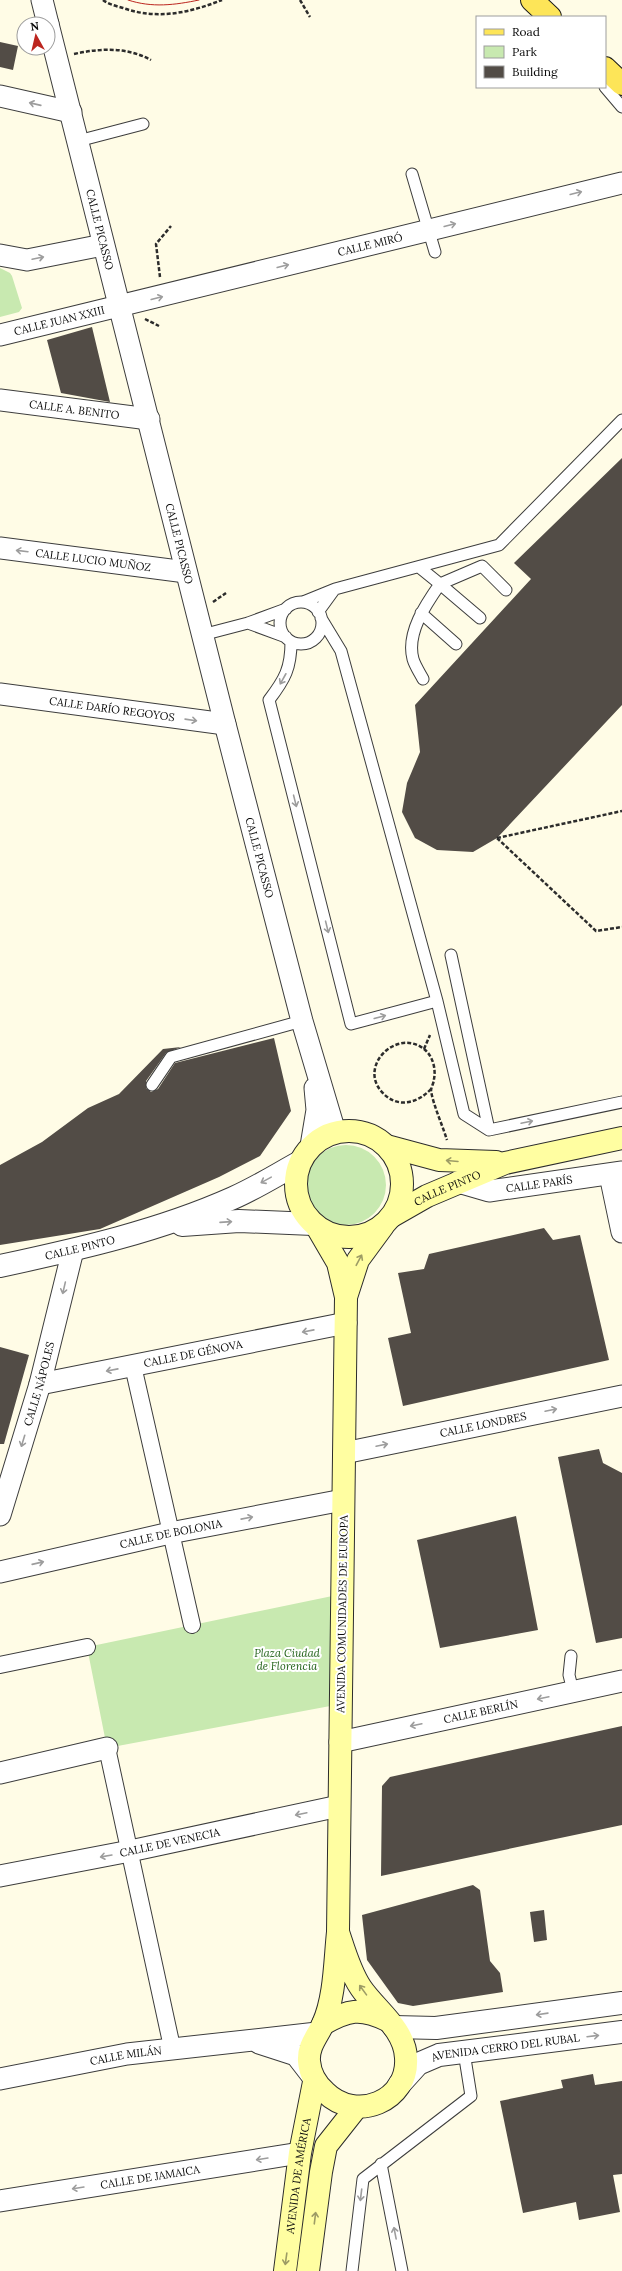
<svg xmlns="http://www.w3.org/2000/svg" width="622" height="2271" font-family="Lora,serif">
<rect width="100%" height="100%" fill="#fffce6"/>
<!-- green -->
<path fill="#c8e9b0" d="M0,268L10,273L12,276L22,308L19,312L0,317Z
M306 1185a40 40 0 1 1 80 0a40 40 0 1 1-80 0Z
M342,1594L341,1704L107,1748L87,1647Z"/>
<!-- building -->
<path fill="#524c46" d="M0,42L18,46L13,70L0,67Z
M92,327L110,402L61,393L47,340Z
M622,458V705L497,838L473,852L437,850L415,838L402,812L407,783L420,752L415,705L531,579L514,563Z
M274,1038L291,1111L260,1156L219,1177L100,1229L0,1245V1165L42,1142L88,1108L119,1094L163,1049L181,1047L166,1053L146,1081V1088L151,1092L158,1089L175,1063Z
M544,1228L553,1240L580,1235L609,1360L403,1406L388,1338L411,1333L398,1273L424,1269L429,1254Z
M0,1347L29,1355L4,1444H0Z
M599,1449L603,1463L622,1473V1638L596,1643L558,1457Z
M516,1516L538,1630L440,1648L417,1540Z
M622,1726V1825L381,1876L382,1786L390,1777Z
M473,1885L480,1890L490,1961L500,1973L503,1992L413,2006L398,2003L367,1960L362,1915Z
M544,1910L547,1940L534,1942L530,1912Z
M593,2074L595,2085L622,2081V2174L613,2175L620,2212L579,2220L576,2202L523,2213L500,2101L563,2088L561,2080Z"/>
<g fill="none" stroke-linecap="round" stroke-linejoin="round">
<defs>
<path id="service" d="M605,87L622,107
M78,141L143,124
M412,174L435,252
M419,567L440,584C426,604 406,633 413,659C415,666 420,673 423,679
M303,602L335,589L499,545L622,420
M280 623a21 21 0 1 1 42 0a21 21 0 1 1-42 0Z
M318,612L334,590
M421,613L456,644
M480,618L440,584L482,566L506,590
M248,623L286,637
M202,635L248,623L286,609
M291,642C291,668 285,679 269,700L351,1024L437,1001L341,651L321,618
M451,955L489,1130
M437,1001L464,1114L489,1130L622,1102
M152,1085L171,1057L302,1021
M571,1656L569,1675L573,1691
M381,2164L402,2271
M352,2271L363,2179L471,2096L464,2052"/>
<path id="pedestrian" d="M133,1366L192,1625
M0,1665L87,1647
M107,1748L172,2047"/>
<g id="minor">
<path d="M42,0L48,24"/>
<path id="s1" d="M48,24L225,724L302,1021L335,1132"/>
<path d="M0,96L71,112"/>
<path d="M0,255L27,260L103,245"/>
<path id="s2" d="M0,335L622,183"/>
<path id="s3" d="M0,400L149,419"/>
<path id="s4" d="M0,548L186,572"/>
<path id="s5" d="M0,694L225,724"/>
<path d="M311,1146L317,1110L315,1088"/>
<path d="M610,1175L622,1232"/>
<path id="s6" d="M458,1182L489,1191L622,1172"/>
<path id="s7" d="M40,1384L346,1323"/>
<path id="s8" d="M344,1453L622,1396"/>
<path id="s9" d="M0,1515L40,1384L73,1250"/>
<path id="s10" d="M0,1572L170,1533L343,1500"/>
<path id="s11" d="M340,1742L622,1681"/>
<path d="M0,1773L107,1748"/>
<path id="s12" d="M0,1876L130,1851L339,1806"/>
<path d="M259,2043L296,2055L313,2077"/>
<path id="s13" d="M0,2079L127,2054L317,2033"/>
<path id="s14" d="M0,2201L300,2153"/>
</g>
<g id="tertiary">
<path d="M182,1225L239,1221L313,1224"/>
<path id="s15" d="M0,1266C79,1249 159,1231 233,1198C256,1188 278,1174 300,1162"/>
<path d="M394,2027L436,2028L622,2003"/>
<path id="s16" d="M399,2085L418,2064L439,2055L622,2032"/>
</g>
<g id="secondary">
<circle cx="349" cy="1184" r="53"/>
<path d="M387,1146L439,1160L496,1162"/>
<path id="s17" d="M392,1216L427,1196L505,1163L622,1138"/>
<path d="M317,1227L338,1263L346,1297L338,1932C335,1960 335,1998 323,2024C317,2037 308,2046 309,2061C310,2074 315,2083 325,2092C356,2123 409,2101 406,2058C405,2029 376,2010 361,1988C350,1972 344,1950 338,1932"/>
<path d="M346,1297L358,1260L383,1226"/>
<path d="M323,2024C348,2010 360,2007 387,2020"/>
<path id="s18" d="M285,2271L300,2153L314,2082"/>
<path d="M308,2271L321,2172L326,2146L356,2108"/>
</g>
<path id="primary" d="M532,0L550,17
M605,68L622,84"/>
</defs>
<!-- service casing -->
<use href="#service" stroke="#3d3d3d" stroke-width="13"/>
<!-- pedestrian casing -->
<use href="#pedestrian" stroke="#3d3d3d" stroke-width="18"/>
<!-- minor casing -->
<use href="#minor" stroke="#3d3d3d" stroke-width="23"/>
<!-- tertiary casing -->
<use href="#tertiary" stroke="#3d3d3d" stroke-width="24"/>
<!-- secondary casing -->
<use href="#secondary" stroke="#2c2c2c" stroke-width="24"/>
<!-- primary casing -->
<use href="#primary" stroke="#1b1b1b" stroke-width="24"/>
<!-- path -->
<path stroke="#2c2c2c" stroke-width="2.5" stroke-dasharray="4 2" stroke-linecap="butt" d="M103,0C108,4 116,6 123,8C157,20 189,13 222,0
M300,0L310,17
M74,54C101,48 127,47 151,60
M160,277L156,244L171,226
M145,319L159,326
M213,602L226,593
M497,838L596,931L622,927
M497,838L622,811
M424,1049L430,1035
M431,1089C417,1104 396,1109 381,1091C359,1065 397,1028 424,1049C433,1056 436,1069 434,1079C434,1083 431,1087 431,1091C434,1107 442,1124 447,1140"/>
<!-- service -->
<use href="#service" stroke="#fff" stroke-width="11"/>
<!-- pedestrian -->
<use href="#pedestrian" stroke="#fff" stroke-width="16"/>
<!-- minor -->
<use href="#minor" stroke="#fff" stroke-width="21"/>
<!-- tertiary -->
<use href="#tertiary" stroke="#fff" stroke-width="22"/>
<!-- secondary -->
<use href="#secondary" stroke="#fffea1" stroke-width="22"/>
<!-- primary -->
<use href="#primary" stroke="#fde558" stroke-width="22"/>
<!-- tram -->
<path stroke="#bc261f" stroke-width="1" d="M128,0C152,8 175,5 199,0"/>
</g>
<!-- one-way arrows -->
<defs><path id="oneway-shaft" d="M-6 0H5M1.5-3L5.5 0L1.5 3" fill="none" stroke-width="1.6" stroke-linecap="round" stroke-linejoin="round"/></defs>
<g stroke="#9d9d9d">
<use href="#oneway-shaft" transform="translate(35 104) rotate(-167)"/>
<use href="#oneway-shaft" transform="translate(576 193) rotate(-14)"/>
<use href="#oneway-shaft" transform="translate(450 225) rotate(-14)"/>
<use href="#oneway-shaft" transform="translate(38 258) rotate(-12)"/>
<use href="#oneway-shaft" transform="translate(283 266) rotate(-14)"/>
<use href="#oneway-shaft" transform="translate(157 298) rotate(-14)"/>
<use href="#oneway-shaft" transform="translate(22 551) rotate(-173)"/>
<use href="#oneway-shaft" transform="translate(283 679) rotate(119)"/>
<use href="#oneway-shaft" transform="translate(191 720) rotate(8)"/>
<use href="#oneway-shaft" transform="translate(295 801) rotate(76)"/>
<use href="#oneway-shaft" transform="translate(327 927) rotate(76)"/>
<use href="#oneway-shaft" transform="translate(380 1017) rotate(-15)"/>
<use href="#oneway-shaft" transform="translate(527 1122) rotate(-12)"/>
<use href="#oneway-shaft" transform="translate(266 1180) rotate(151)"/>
<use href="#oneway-shaft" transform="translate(226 1222) rotate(-4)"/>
<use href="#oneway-shaft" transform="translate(64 1288) rotate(103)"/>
<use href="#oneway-shaft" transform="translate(308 1331) rotate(169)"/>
<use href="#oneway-shaft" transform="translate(112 1370) rotate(169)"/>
<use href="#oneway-shaft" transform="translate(551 1410) rotate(-12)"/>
<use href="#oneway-shaft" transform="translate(23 1441) rotate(107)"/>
<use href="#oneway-shaft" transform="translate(382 1445) rotate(-12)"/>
<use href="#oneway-shaft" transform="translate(247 1518) rotate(-11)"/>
<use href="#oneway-shaft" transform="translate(38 1563) rotate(-13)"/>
<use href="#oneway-shaft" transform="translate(543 1698) rotate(168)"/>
<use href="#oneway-shaft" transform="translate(416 1725) rotate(168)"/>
<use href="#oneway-shaft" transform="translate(301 1814) rotate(168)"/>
<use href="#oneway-shaft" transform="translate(106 1856) rotate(170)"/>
<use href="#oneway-shaft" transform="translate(542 2014) rotate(172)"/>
<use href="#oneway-shaft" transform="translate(593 2036) rotate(-7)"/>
<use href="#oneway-shaft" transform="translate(262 2159) rotate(171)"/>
<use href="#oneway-shaft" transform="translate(78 2188) rotate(171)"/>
<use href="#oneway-shaft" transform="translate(361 2195) rotate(97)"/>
<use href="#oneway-shaft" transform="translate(395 2233) rotate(-101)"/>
</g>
<g stroke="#9d9c65">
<use href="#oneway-shaft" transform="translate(452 1161) rotate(-175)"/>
<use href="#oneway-shaft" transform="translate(359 1260) rotate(-62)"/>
<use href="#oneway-shaft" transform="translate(363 1990) rotate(-126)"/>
<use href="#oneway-shaft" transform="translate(315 2218) rotate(-83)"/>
<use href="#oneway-shaft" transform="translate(286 2259) rotate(98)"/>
</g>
<g text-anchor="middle" stroke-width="4" stroke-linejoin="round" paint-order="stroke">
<!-- street labels -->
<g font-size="11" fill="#0a0a0a" stroke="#fff">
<text dy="4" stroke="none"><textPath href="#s1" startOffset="212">CALLE PICASSO</textPath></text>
<text dy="4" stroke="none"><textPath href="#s2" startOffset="381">CALLE MIRÓ</textPath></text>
<text dy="4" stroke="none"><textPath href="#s2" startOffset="61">CALLE JUAN XXIII</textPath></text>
<text dy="4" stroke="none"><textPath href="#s3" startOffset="75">CALLE A. BENITO</textPath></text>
<text dy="4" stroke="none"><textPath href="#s1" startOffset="536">CALLE PICASSO</textPath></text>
<text dy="4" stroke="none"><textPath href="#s4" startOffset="94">CALLE LUCIO MUÑOZ</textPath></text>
<text dy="4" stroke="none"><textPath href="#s5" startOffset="113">CALLE DARÍO REGOYOS</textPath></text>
<text dy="4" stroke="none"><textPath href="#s1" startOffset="860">CALLE PICASSO</textPath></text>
<text dy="4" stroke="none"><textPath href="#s6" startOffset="83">CALLE PARÍS</textPath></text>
<text dy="4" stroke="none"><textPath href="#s17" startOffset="62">CALLE PINTO</textPath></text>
<text dy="4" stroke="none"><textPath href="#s15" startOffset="82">CALLE PINTO</textPath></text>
<text dy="4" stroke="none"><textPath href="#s7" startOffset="156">CALLE DE GÉNOVA</textPath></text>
<text dy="4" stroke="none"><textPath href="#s9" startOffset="137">CALLE NÁPOLES</textPath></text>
<text dy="4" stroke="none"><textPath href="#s8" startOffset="142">CALLE LONDRES</textPath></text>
<text dy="4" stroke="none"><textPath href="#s10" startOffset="175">CALLE DE BOLONIA</textPath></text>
<text transform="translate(342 1614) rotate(-89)" y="4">AVENIDA COMUNIDADES DE EUROPA</text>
<text dy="4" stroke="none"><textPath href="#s11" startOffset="144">CALLE BERLÍN</textPath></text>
<text dy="4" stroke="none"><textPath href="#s12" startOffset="173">CALLE DE VENECIA</textPath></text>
<text dy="4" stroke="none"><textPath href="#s16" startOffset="118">AVENIDA CERRO DEL RUBAL</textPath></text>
<text dy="4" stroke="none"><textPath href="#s13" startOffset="128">CALLE MILÁN</textPath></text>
<text dy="4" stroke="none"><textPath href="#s18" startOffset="96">AVENIDA DE AMÉRICA</textPath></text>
<text dy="4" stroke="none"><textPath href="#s14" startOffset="152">CALLE DE JAMAICA</textPath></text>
</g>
<!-- park labels -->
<g font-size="11" font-style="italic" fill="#226219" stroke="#fff">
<text x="287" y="1657">Plaza Ciudad<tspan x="287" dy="13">de Florencia</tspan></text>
</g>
</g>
<!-- legend -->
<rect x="476" y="16" width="130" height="72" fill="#ffffff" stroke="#9d9d9d"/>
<rect x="484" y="29" width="20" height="6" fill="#fde558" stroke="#9d9d9d"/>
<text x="512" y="36" font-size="12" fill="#0a0a0a">Road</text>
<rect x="484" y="46" width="20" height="12" fill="#c8e9b0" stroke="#9d9d9d"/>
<text x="512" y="56" font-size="12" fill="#0a0a0a">Park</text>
<rect x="484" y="66" width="20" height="12" fill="#524c46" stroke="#9d9d9d"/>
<text x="512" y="76" font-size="12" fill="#0a0a0a">Building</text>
<!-- north arrow -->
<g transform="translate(36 36) rotate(352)"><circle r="19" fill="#ffffff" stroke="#9d9d9d"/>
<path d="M0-3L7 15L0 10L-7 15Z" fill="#bc261f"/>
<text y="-6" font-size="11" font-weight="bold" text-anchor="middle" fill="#0a0a0a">N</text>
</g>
</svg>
